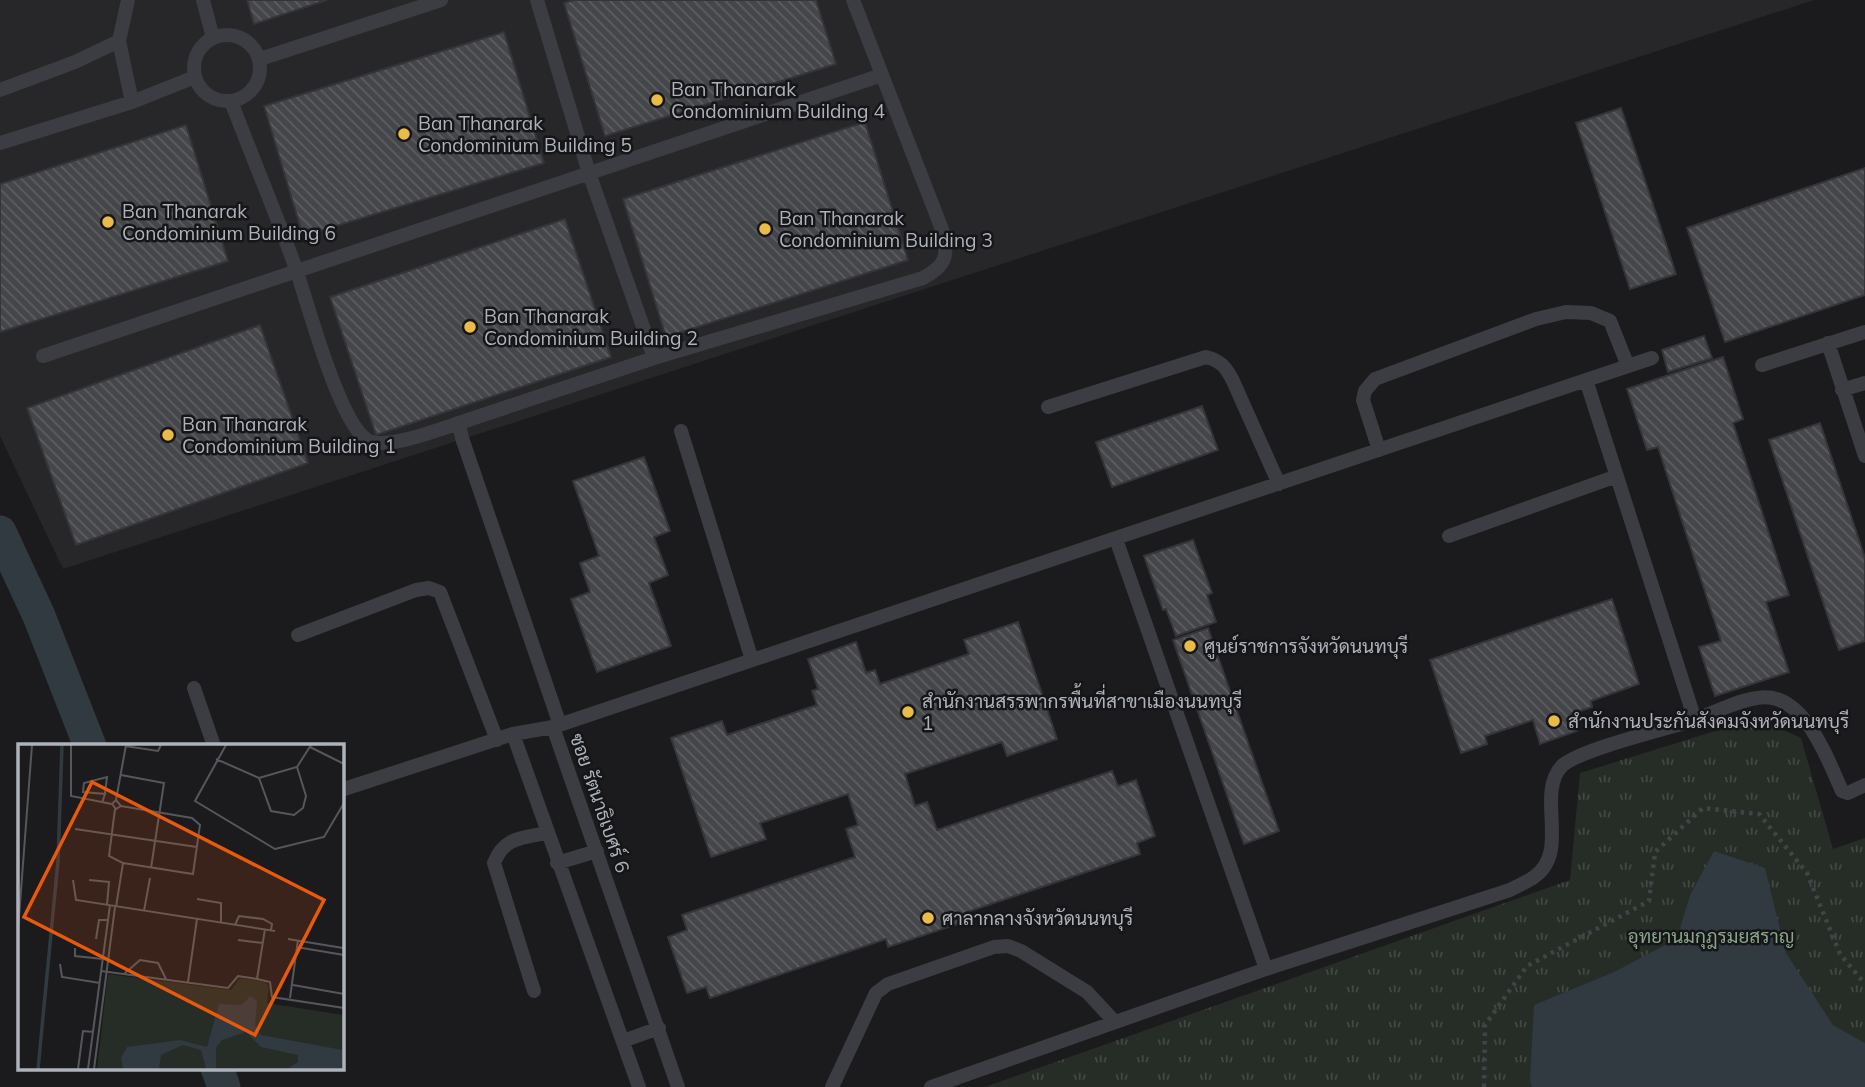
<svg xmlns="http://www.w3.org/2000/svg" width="1865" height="1087" font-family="Mulish,Sarabun,sans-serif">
<defs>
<pattern id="grass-tufts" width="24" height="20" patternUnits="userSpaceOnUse" patternTransform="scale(1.75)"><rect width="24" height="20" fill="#252d26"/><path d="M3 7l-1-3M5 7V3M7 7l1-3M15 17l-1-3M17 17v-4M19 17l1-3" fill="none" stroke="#424944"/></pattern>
<pattern id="building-back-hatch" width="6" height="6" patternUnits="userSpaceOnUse" patternTransform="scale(1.75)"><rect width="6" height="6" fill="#45464a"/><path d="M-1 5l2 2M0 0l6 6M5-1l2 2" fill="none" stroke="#5d5e62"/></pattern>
</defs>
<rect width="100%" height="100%" fill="#1b1b1d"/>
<!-- built -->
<path fill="#27272a" d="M0,0H1814L63,569L0,436Z"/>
<!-- grass -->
<path fill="url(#grass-tufts)" d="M1757,718L1801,738L1833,849L1865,838V1087H985L1570,880L1580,773Z"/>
<!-- water -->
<path fill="#313941" d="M1714,851L1765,868L1786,953L1833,1025L1865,1043V1087H1532L1530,1080L1534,1005L1614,972L1677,939L1690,895Z"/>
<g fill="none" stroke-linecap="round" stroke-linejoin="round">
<!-- canal -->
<path stroke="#313941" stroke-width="33" d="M0,532L39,616L90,746
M217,1068L224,1087"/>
</g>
<!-- building -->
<path fill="url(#building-back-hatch)" stroke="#353539" stroke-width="2" d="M247,0H327L254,24Z
M574,0H816L836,64L605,136L564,3Z
M504,32L544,163L303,236L264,106Z
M1621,108L1676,274L1630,289L1576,123Z
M865,122L908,260L666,337L623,199Z
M186,125L228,261L0,332V184Z
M1865,168V295L1725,342L1687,228Z
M565,219L611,357L376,435L330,297Z
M260,325L308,463L76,545L27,408Z
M1704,336L1712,358L1668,372L1662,350Z
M1723,357L1743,419L1733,423L1789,595L1766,602L1789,672L1715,696L1699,647L1721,641L1658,447L1647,450L1627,389Z
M1202,406L1218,450L1112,487L1096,442Z
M1820,423L1865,558V641L1839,650L1769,440Z
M644,457L670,531L654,537L668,575L649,583L671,646L597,672L571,599L590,592L580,563L599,556L573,481Z
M1193,540L1212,593L1207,595L1216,622L1176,636L1166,609L1163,610L1144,556Z
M1612,599L1639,684L1591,701L1592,707L1571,714L1577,731L1540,744L1533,720L1485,736L1487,744L1461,753L1430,660Z
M1018,622L1057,739L1007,756L1002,742L905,774L915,806L927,802L937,830L1112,771L1118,786L1136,780L1155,836L1137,843L1140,854L967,912L970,920L888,947L886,939L710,998L706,987L687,993L668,937L687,930L682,915L855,857L846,829L858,825L848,794L760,823L766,839L711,857L671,738L722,721L727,735L817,705L812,691L818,689L808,659L856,642L866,673L875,670L880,684L969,654L964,640Z
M1208,628L1279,831L1244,844L1173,640Z"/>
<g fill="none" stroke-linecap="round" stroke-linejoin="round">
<!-- path -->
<path stroke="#424349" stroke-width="4.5" stroke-dasharray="3.5 5" stroke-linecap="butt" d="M1484,1087L1485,1025L1527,966L1649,901L1655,852L1703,808L1759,814L1807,873L1840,954L1865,984"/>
<!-- lane -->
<path stroke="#3c3d42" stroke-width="14" d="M128,0L119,41L132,102
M203,0L213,38
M537,0L589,173L654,358
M194 68a33 33 0 1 1 66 0a33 33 0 1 1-66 0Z
M260,59L441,0
M0,90L75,62L119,41
M231,101C252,157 276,213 296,269C308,304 339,422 367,440C385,451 440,429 459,423L462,438L560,725
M0,143L132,102L195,77
M1828,343L1865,456
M43,356L882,75
M1762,365L1865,332
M1842,390L1865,383
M1048,407L1206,357C1221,361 1226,367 1233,381L1279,484
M459,423L654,358L923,278C945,266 949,257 943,232L853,0
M681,431L752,660
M1379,450L1363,400L1365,391L1375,379L1536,319L1566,312L1591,313L1610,321L1628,366
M1449,536L1617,476
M1116,539L1266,969
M298,635L416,590L429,588L440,592L497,740
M194,688L214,746
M1695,720C1715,712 1736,701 1757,698C1803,689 1827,758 1842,791L1848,793L1865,785
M553,727L678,1087
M513,734L639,1087
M341,790L513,734L553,727L1652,358
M557,863L597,851
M534,991L494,863C504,837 522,838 547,833
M623,1041L659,1028
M832,1087L876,993L888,984L994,947L1008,946L1021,951L1087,992L1114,1021
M931,1087L1266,969L1510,890C1517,886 1527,882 1534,877C1571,852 1535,794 1562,766C1578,750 1669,728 1695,720L1586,380"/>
</g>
<!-- markers -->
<g fill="#e9bb47" stroke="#161618" stroke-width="2.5">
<circle cx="657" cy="100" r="7"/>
<circle cx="404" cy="134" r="7"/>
<circle cx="108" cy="222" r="7"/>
<circle cx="765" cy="229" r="7"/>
<circle cx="470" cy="327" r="7"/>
<circle cx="168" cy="435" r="7"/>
<circle cx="1190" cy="646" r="7"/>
<circle cx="908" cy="712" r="7"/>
<circle cx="1554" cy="721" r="7"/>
<circle cx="928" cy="918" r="7"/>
</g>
<g text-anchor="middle" stroke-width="5" stroke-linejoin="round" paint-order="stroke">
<!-- poi labels -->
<g font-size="19" fill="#aeb2bb" stroke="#161618" text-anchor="start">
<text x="671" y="96">Ban Thanarak<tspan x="671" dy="22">Condominium Building 4</tspan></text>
<text x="418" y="130">Ban Thanarak<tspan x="418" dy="22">Condominium Building 5</tspan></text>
<text x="122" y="218">Ban Thanarak<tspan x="122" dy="22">Condominium Building 6</tspan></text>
<text x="779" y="225">Ban Thanarak<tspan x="779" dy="22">Condominium Building 3</tspan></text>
<text x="484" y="323">Ban Thanarak<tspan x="484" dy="22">Condominium Building 2</tspan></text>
<text x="182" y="431">Ban Thanarak<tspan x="182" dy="22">Condominium Building 1</tspan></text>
<text x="1204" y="653">ศูนย์ราชการจังหวัดนนทบุรี</text>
<text x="922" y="708">สำนักงานสรรพากรพื้นที่สาขาเมืองนนทบุรี<tspan x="922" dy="22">1</tspan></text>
<text x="1568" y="728">สำนักงานประกันสังคมจังหวัดนนทบุรี</text>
<text x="942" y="925">ศาลากลางจังหวัดนนทบุรี</text>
</g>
<!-- street labels -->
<g font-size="19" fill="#aeb2bb" stroke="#161618">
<text transform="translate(600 803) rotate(71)" y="7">ซอย รัตนาธิเบศร์ 6</text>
</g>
<!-- park labels -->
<g font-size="19" fill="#87a58a" stroke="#161618">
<text x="1711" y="943">อุทยานมกุฎรมยสราญ</text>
</g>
</g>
<!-- overview -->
<g transform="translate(18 744)">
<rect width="326" height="326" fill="#1b1b1d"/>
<path d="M90,230L213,246L222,234L247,238L251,243L249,259L325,271V325H79Z" fill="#252d26"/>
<path d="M233,252L239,257L237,281L243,291L325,306L324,325H269L280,318V311L243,303L228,288L204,296L198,304V325H188L183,306L165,301L143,311L141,325H105L103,314L109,303L162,296L189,303L201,260L223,261Z" fill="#313941"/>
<path fill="none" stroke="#313941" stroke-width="3.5" d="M20,325L40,117L44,1"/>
<path fill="none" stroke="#56575c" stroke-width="2" d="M53,1V52L94,60M208,1L177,57L257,105L306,93L326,59M107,2L140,7L143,1M292,3L326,20M198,15L241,34L279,23L293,1M103,31L146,39L133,124M241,34L253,67L276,71L285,64L288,52L279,23M98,56L108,1M84,59L87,50L65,48L66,39L89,33L87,50M103,62L98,56L94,60L98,65L103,62L174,74L182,81L175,130L105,119M97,65L91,112L105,119L98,163M57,85L179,103M55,136L58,156L257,187M71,136L91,138L89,161M179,155L203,159V179M126,167L132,134M217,181L221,172L245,175L254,180L253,186M0,186L14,1M78,195L81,176H90M270,195L325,204M220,196L245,199M278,203L326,211M57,204V212L85,215M42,220L44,233L82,239M83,227L210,244L220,232L239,235L247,185M106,230L122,216L140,219L148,235M239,235L252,238L254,253L326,264M170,238L179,175M275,241L326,250M272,254L280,196M60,325L65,287L76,288M70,325L92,161M76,325L97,163"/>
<path fill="#e8590c" fill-opacity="0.15" stroke="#e8590c" stroke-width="3.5" d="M74,38L306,156L237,291L6,173Z"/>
<rect width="326" height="326" fill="none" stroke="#aeb2bb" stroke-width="3.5"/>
</g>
</svg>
